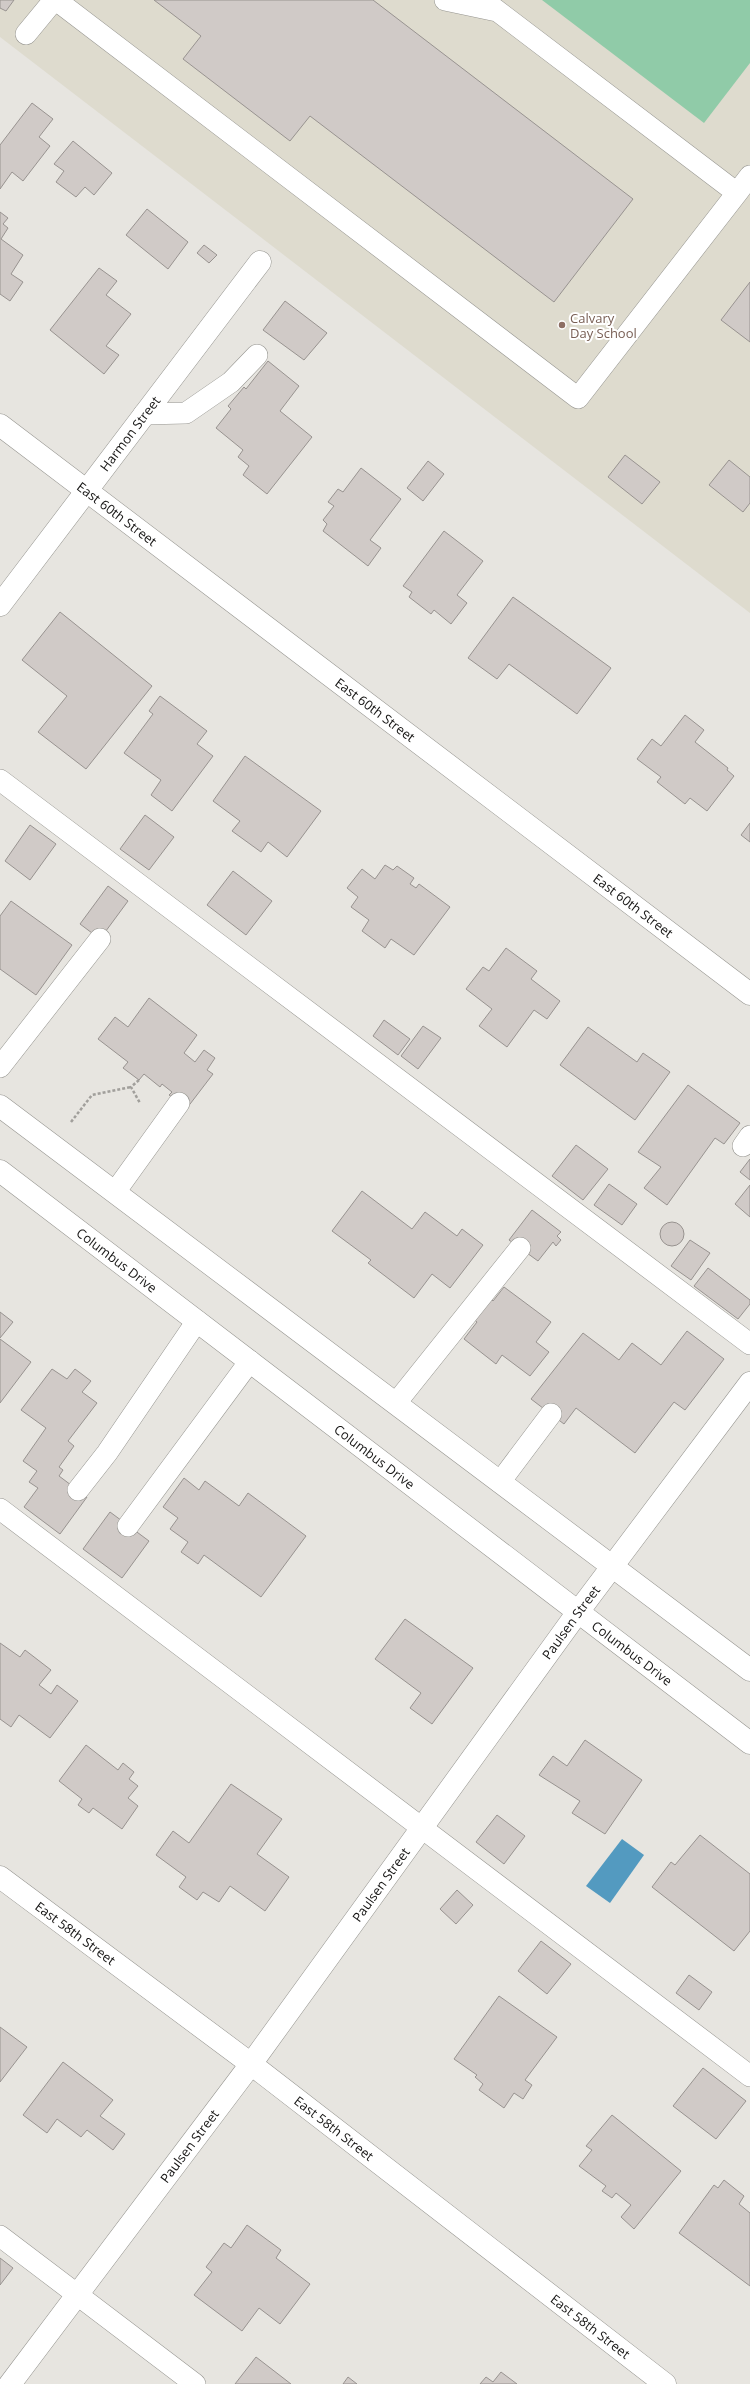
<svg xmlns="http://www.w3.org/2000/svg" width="750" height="2384" font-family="'Open Sans',sans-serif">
<rect width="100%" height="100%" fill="#e7e5e0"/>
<!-- built -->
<path fill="#dedbce" d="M0,0H750V613L0,37Z"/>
<!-- green -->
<path fill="#90cba8" d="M542,0H750V63L704,123Z"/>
<!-- water -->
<path fill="#539ac0" d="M622,1839L644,1855L610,1903L586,1886Z"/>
<!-- building -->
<path fill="#d0cac7" stroke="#989390" d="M0,0H14L6,11L0,8Z
M154,0H373L633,199L554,302L310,116L290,141L183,59L201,36Z
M32,103L53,119L39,137L50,146L23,181L12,172L0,189V145Z
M73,141L112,173L94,195L85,187L76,197L56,182L64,171L54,164Z
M147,209L188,242L168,269L126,235Z
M0,212L8,218L3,224L8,228L1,239L23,255L11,274L23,282L10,301L0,294Z
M204,245L217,255L209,263L197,253Z
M99,268L117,281L106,295L131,314L106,346L119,355L104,374L50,330Z
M750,282V342L721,320Z
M285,301L327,333L304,360L263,330Z
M268,361L299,386L280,411L312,437L267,494L243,475L249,466L238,457L243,450L216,428L231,409L228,406L244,387L246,389Z
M625,455L660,482L642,504L608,477Z
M729,460L750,477V503L743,512L709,485Z
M428,461L444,474L423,501L407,488Z
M361,468L401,499L370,540L381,548L368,566L323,531L327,524L323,520L334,506L328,502L338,489L343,492Z
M444,531L483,561L457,595L467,603L451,624L434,610L431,614L409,597L412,592L403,586Z
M513,597L611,668L577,714L509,664L497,679L468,658Z
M60,612L152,686L86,769L38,732L67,696L22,660Z
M160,696L207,731L197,744L213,756L172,811L151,795L161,780L124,753L153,714L149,711Z
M685,715L704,730L695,742L728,768L727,770L734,776L707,811L690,798L685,804L657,782L661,777L637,759L652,739L661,746Z
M245,756L321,811L287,857L268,842L261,852L232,831L240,821L213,801Z
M145,815L174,837L149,870L120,849Z
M750,823V842L741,835Z
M30,825L56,844L30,880L5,861Z
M385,865L393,870L397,866L414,878L410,884L416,888L419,884L450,907L414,955L391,939L385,948L362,931L369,920L351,907L358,897L347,888L362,869L375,879Z
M233,871L272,901L246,935L207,905Z
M108,886L128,901L100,939L80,924Z
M11,901L72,945L36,995L0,969V916Z
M506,948L537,971L531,979L560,1001L547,1019L534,1010L507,1047L479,1026L492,1009L466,989L483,967L489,971Z
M149,998L197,1035L184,1053L195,1062L204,1050L215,1058L207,1070L213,1074L187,1108L169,1095L172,1092L162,1084L160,1087L144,1074L139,1080L123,1068L128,1062L98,1039L115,1017L128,1027Z
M384,1020L410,1039L398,1055L373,1036Z
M423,1026L441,1038L418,1069L401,1056Z
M588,1027L637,1062L643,1053L670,1072L635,1120L560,1065Z
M688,1085L740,1123L724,1144L715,1138L667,1205L644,1188L661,1167L638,1152Z
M576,1145L608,1169L583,1200L552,1176Z
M750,1159V1180L740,1172Z
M609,1184L637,1204L622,1225L594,1205Z
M750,1185V1217L735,1204Z
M362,1191L412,1229L425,1212L457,1236L462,1229L483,1245L450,1288L432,1274L414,1298L368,1263L371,1260L332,1231Z
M532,1210L561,1232L557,1236L561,1240L556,1246L553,1242L538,1261L509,1240Z
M660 1234a12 12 0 1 1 24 0a12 12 0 1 1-24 0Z
M690,1240L710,1253L691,1280L671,1266Z
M708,1268L750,1300V1304L738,1319L694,1286Z
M504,1287L551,1322L536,1342L549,1352L530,1376L502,1355L496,1364L464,1339L477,1322L471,1317L488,1296L493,1301Z
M0,1312L13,1322L0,1338Z
M687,1331L724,1359L685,1410L674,1402L635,1453L576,1408L564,1424L531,1399L583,1333L619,1360L632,1343L661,1365Z
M0,1339L31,1362L0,1403Z
M52,1369L67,1379L75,1369L91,1381L82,1392L97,1403L68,1441L74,1446L59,1467L63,1470L59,1476L87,1497L60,1534L24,1507L38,1488L29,1482L37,1471L23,1461L46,1428L21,1410Z
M184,1478L199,1490L205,1481L239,1506L248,1493L306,1536L261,1597L204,1555L198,1564L181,1552L188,1542L170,1529L178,1518L163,1507Z
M110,1512L149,1541L122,1578L83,1549Z
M405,1619L473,1668L432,1724L410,1708L421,1693L375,1659Z
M0,1643L20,1657L25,1650L51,1670L39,1685L51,1694L57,1685L78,1701L50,1738L19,1715L11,1727L0,1719Z
M585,1740L642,1780L605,1834L572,1813L580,1801L539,1775L553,1756L567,1766Z
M86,1745L118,1770L123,1763L134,1772L129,1779L138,1786L128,1798L138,1806L122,1829L93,1808L89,1813L78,1805L82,1799L59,1781Z
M231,1784L282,1819L257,1854L289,1877L265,1911L230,1886L219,1902L203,1892L197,1900L179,1887L186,1877L156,1855L173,1831L189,1843Z
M497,1815L525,1836L504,1864L476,1842Z
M700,1835L750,1874V1931L734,1951L652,1887L671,1862L675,1865Z
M457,1890L473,1905L456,1924L440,1909Z
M541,1941L571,1964L547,1994L518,1971Z
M689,1975L712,1992L699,2010L676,1993Z
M499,1996L557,2037L525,2080L532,2085L523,2099L514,2093L504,2108L479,2090L483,2084L475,2077L477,2075L454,2059Z
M0,2027L27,2047L0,2082Z
M63,2062L113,2100L100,2116L125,2134L113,2150L87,2130L81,2137L57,2119L47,2133L23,2115Z
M703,2068L746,2101L716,2139L673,2106Z
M612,2115L681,2171L634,2229L621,2217L631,2205L616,2193L612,2198L602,2191L606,2186L579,2166L592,2150L586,2146Z
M724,2180L744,2196L739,2204L750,2213V2286L679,2233L714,2185L718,2188Z
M247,2225L281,2250L276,2258L310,2284L280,2324L259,2308L242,2331L194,2295L212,2272L206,2267L224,2243L231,2248Z
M0,2258L13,2268L0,2285Z
M256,2357L291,2384H235Z
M501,2372L517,2384H480L486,2377L493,2382Z
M348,2377L357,2384H343Z"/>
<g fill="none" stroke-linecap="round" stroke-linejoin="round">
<defs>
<path id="service" d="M56,0L578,398L737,193L483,0
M445,0L497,11
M26,34L54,0
M737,193L750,176
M144,414L186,413L231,382L257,355
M0,780L750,1344
M0,1067L100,939
M743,1146L750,1136
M115,1192L179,1103
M396,1403L520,1248
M500,1482L551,1414
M78,1490L107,1453L197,1321
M0,1509L750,2076
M128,1526L250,1361
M0,2236L195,2384"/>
<g id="minor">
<path id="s1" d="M0,425L750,994"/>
<path id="s2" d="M0,605L260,262"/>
<path id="s3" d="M0,1877L251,2064L665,2384"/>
</g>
<g id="tertiary">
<path d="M0,1106L750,1670"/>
<path id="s4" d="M0,1171L750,1743"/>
<path id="s5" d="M10,2384L251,2064L578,1612L750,1383"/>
</g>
</defs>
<!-- service casing -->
<use href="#service" stroke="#969590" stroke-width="22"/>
<!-- minor casing -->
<use href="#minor" stroke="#969590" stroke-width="23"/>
<!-- tertiary casing -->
<use href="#tertiary" stroke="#969590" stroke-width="23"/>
<!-- path -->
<path stroke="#a19f9b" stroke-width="2.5" stroke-dasharray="3 2" stroke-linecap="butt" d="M139,1080L131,1087L140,1103
M71,1122L92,1095L131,1087"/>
<!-- service -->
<use href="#service" stroke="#fff" stroke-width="21"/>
<!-- minor -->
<use href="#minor" stroke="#fff" stroke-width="22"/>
<!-- tertiary -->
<use href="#tertiary" stroke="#fff" stroke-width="22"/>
</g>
<!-- markers -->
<circle fill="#8d6e63" stroke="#fff" stroke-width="1.5" cx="562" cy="325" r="4"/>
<g text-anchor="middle" stroke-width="4" stroke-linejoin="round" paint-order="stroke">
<!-- education labels -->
<g font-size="13" fill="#785e54" stroke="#fff" text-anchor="start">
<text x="570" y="323">Calvary<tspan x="570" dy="15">Day School</tspan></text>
</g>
<!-- street labels -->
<g font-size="13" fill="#171615" stroke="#fff">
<text dy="5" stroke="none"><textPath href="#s2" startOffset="215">Harmon Street</textPath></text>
<text dy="5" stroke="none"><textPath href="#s1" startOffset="147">East 60th Street</textPath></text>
<text dy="5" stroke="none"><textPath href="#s1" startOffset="471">East 60th Street</textPath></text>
<text dy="5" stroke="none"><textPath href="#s1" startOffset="795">East 60th Street</textPath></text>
<text dy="5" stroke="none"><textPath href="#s4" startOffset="147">Columbus Drive</textPath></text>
<text dy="5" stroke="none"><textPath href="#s4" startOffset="471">Columbus Drive</textPath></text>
<text dy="5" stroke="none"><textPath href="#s5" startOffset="946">Paulsen Street</textPath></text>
<text dy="5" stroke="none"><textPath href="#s4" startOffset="795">Columbus Drive</textPath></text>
<text dy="5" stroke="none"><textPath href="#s5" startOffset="622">Paulsen Street</textPath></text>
<text dy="5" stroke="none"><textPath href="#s3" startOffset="94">East 58th Street</textPath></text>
<text dy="5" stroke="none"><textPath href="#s3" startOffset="418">East 58th Street</textPath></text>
<text dy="5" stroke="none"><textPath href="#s5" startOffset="298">Paulsen Street</textPath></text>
<text dy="5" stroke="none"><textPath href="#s3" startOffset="742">East 58th Street</textPath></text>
</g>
</g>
</svg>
